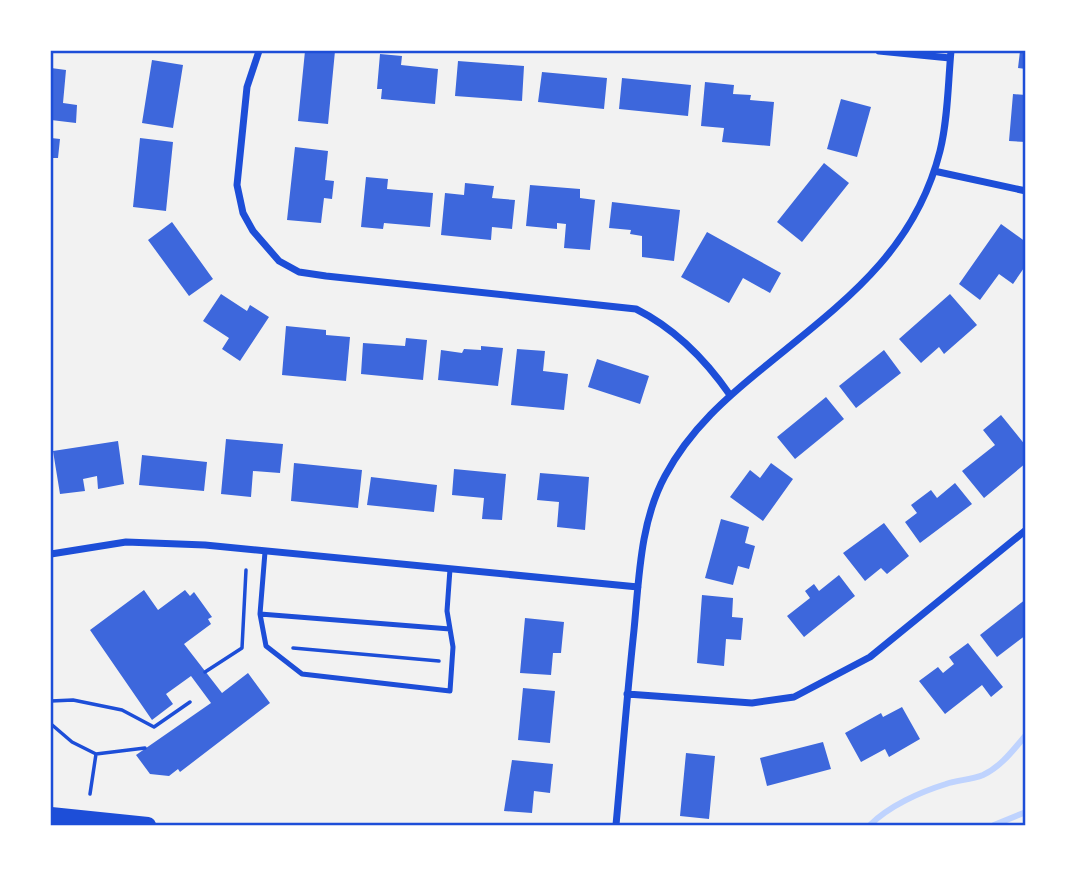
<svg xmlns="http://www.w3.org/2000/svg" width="1077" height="876" font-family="'IBM Plex Serif',serif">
<rect width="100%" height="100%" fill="#f2f2f2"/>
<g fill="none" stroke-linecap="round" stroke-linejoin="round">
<!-- stream -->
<path stroke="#bfd3fe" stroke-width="6" d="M870,825C889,806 920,792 946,784C957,780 971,780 983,775C1001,767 1014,749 1026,735
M994,825L1026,812"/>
</g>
<!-- building -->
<path fill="#3d67dc" d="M305,51H335L328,124L298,121Z
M1020,51H1026V69L1018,68Z
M380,54L402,56L401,65L438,69L435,104L381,99L382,89H377Z
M152,60L183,65L173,128L142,123Z
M458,61L524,66L522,101L455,96Z
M51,68L66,70L63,103L77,105L76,123L51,120Z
M542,72L607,78L604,109L538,102Z
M622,78L691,85L688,116L619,109Z
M705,82L734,85L733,94L751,95L750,100L774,102L770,146L722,142L724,128L701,126Z
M1013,94L1026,95V142L1009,141Z
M841,99L871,107L857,157L827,149Z
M51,138L60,139L58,158H51Z
M140,138L173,142L166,211L133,207Z
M295,147L328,151L325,180L334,181L332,199L324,198L321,223L287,220Z
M824,163L849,183L802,242L777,222Z
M366,177L388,179L387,189L433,193L430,227L384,223L383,229L361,227Z
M465,183L494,186L492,198L515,200L512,229L492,227L491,240L441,235L445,193L464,195Z
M530,185L580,189V198L595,200L590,250L564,248L566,224L557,223V229L526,226Z
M612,202L680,210L674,261L642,257V236L630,234L631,230L609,228Z
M172,222L213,279L189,296L148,240Z
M1001,224L1026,242V265L1013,284L999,274L980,300L959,284Z
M707,232L781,273L770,293L743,278L729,303L681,277Z
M221,294L247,311L250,305L269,317L240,361L222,349L229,338L203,321Z
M950,294L977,325L944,354L939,347L921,363L899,339Z
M286,326L326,330V335L350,337L346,381L282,375Z
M406,338L427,340L423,380L361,374L363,343L405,346Z
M481,346L503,348L498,386L438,380L441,350L462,353L464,349L481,350Z
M517,349L545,351L543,371L568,374L564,410L511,405Z
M884,350L901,373L856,408L839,386Z
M597,359L649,376L640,404L588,387Z
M826,397L844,419L795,459L777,437Z
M1001,415L1026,446V463L984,498L962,471L995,445L983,430Z
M226,439L283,444L280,473L253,471L251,497L221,494Z
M118,441L124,484L98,489L97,476L83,479L85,491L60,494L53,451Z
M142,455L207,462L204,491L139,485Z
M294,463L362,470L358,508L291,501Z
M771,463L793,479L763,521L730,497L750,470L760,478Z
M454,469L506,474L502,520L482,519L484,498L452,495Z
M540,473L589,477L585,530L557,527L559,502L537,500Z
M371,477L437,485L434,512L367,505Z
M955,483L972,504L920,543L905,522L917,513L911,505L931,490L937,498Z
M721,519L749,527L745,543L755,546L749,569L738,566L733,585L705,578Z
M884,523L909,556L887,574L881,568L865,581L843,553Z
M839,575L855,596L804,637L787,616L810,598L805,591L814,584L819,591Z
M144,590L158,610L185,590L190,596L194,592L212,617L208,619L211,624L184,644L222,693L248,673L270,703L180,772L178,769L169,776L150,774L136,755L211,703L191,676L166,694L173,704L152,720L90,630Z
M702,595L733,598L732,617L743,618L741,640L726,639L724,666L697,663Z
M1026,599V635L997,657L980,635Z
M525,618L564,622L561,653H553L551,675L520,673Z
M968,643L1003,687L991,697L982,685L945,714L919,681L938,667L943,673L954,664L949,657Z
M523,688L555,691L550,743L518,740Z
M902,707L920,739L889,757L885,749L861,762L845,733L881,713L883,717Z
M823,742L831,769L767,786L760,758Z
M686,753L715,756L709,819L680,816Z
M512,760L553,764L550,793L534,791L532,813L504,811Z"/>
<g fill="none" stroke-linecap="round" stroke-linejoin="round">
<!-- path -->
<path stroke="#1d4ed8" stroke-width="3.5" d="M293,648L439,661
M205,672L242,648L246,570
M51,701L73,700L122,710L154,727L190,702
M51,724L72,742L96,754
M90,794L96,754L145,748"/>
<!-- service -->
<path stroke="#1d4ed8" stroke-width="5" d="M265,552L260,614L266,646L302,674L450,691L453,647L447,611L450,569
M260,614L450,629"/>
<!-- minor -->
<path stroke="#1d4ed8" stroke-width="7" d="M259,51L247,87L237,185L243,213L253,231L279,261L299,272L326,276L636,309C676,329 705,359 730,395
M879,51L950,58
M934,171L1026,191
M51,554L126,542L205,545L638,587
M627,694L752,703L794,697L870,657L1026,530
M616,825C622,760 627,695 634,630C639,579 640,522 665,476C690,429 727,397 768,364C844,302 915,251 940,151C948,119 948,83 951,51"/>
<!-- primary -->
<path stroke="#1d4ed8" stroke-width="16" d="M51,815L148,825"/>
</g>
<!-- border -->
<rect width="1077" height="876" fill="none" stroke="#ffffff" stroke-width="105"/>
<rect x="52" y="52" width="972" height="772" fill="none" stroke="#1d4ed8" stroke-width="2.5"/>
</svg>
